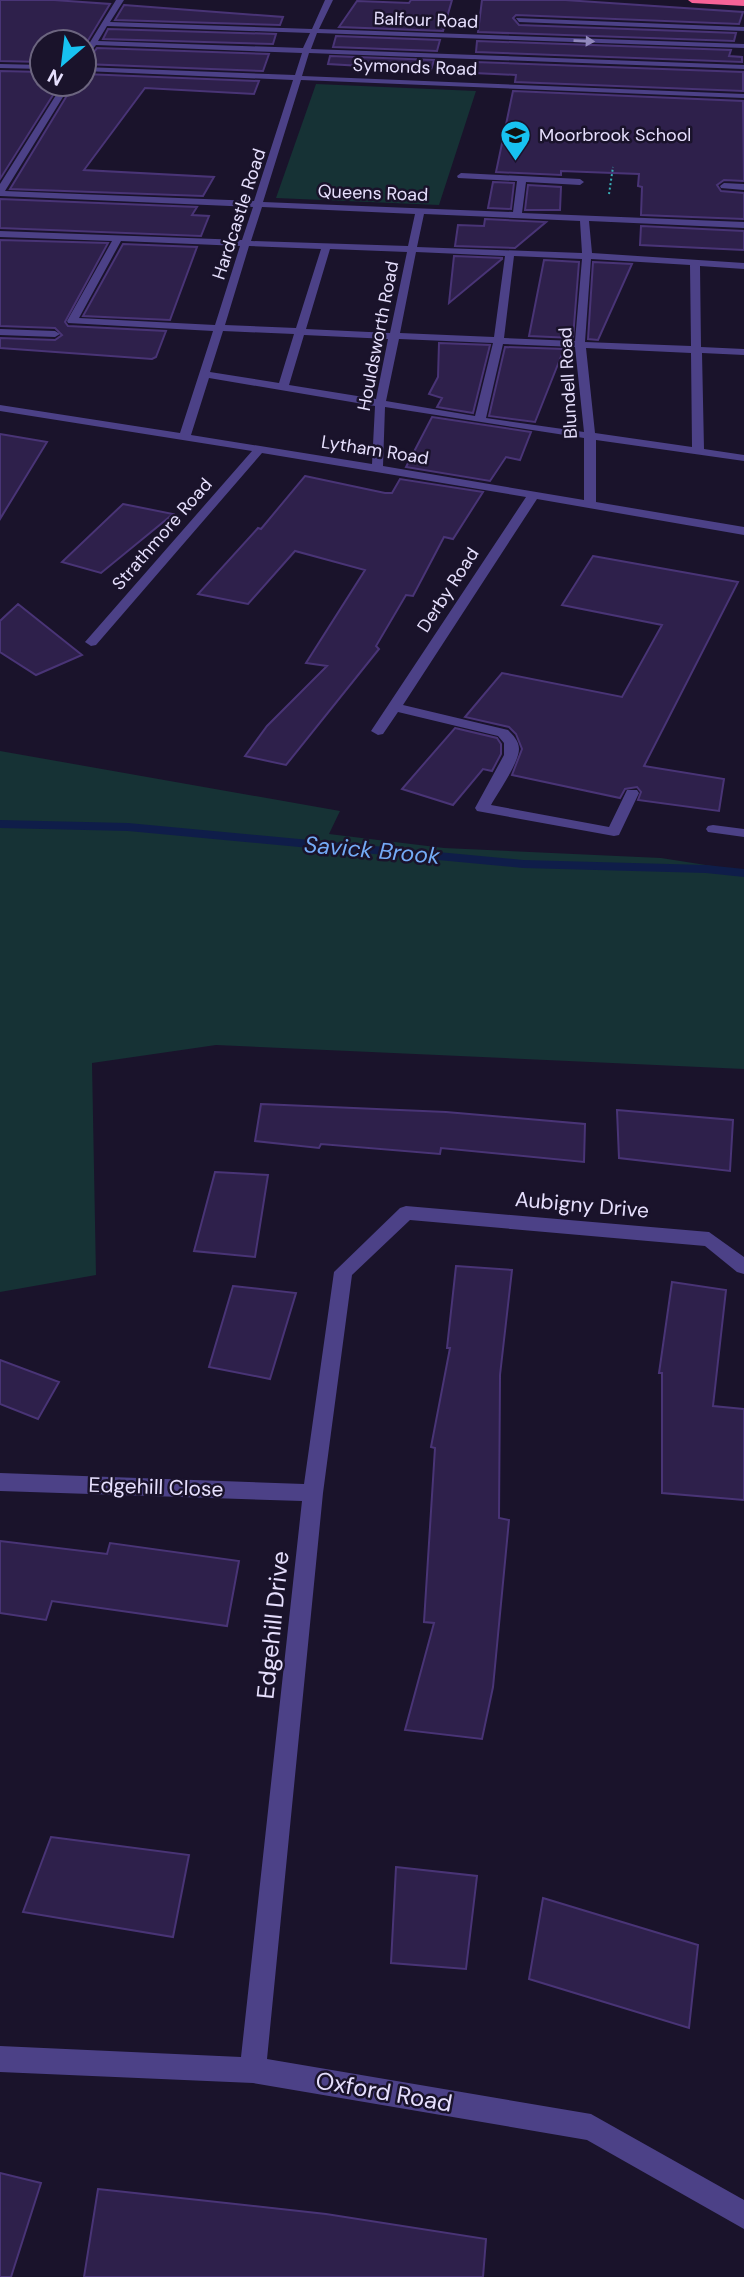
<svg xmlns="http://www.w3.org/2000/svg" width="744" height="2277" font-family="'DM Sans',sans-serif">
<rect width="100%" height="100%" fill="#1a132b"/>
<!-- green -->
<path fill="#163235" d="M316,84L476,91L439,205L276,198Z
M0,751L340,811L329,834L444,848L661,858L744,871V1069L216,1045L92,1063L96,1275L0,1292Z"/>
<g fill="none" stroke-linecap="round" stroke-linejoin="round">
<!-- stream -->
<path fill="#0f1d49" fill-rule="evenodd" d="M0,820L128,823L523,860L706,865L744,869V877L706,873L523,868L128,831L0,828Z"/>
</g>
<!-- building -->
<path fill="#2e204b" stroke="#493476" stroke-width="2" d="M0,0H54L110,4L84,47V42H42V62L0,61Z
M411,0H452L443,31L339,27L357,1L409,3Z
M482,0H565L743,12L739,24L516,15L513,18L519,25L736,33L734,41L478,32Z
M124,5L283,17L280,25L115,20Z
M108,29L276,34L273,44L103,39Z
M336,36L440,40L437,51L333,47Z
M477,41L731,50L729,56L742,57V62L476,52Z
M97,48L269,54L263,71L84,64Z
M330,56L434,60L431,70L328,64Z
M475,62L743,72V91L515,82L516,75L474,73Z
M0,71L42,72V84H60L0,179Z
M84,74L259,81L254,94L145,88L84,170L214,177L203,196L10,189L74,84H84Z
M513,91L743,101L744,181L724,180L717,185L721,191L744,193V219L641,215L642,187L638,186L639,174L561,171V175L496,172Z
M493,182L514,183L511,209L488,208Z
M528,185L561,187L560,210H525Z
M0,199L197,207L192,215L209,216L201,236L0,228Z
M485,219L546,222L515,248L455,246L458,225L484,226Z
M641,226L744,231V250L640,245Z
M0,240L108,243L65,322L68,326L166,331L156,357L152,359L0,348V338L55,340L62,335L55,328L0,326Z
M123,244L197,247L170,320L83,316Z
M454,256L502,258V259L449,303Z
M544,260L579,262L573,338L529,336Z
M593,262L632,264L598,340L588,339Z
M439,343L490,345L473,413L437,407L442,398L429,394L438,377Z
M505,347L564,349L535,422L489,416Z
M432,417L531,432L520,460L506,457L490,481L406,467Z
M0,434L47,442L0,519Z
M305,476L385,493H392L400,479L483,492L453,539L444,537L413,596L406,595L376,646L379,649L286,765L245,756L267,726L327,666L306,663L365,570L295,551L248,604L198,594L258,528L261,529Z
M123,504L173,514L101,573L62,562Z
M593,556L738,582L644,766L724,779L719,811L638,800L641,792L637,787L625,789L620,798L512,775L522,749L516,734L509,727L465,717L502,673L622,697L662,625L562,605Z
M18,604L82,655L36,675L0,652V621Z
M455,728L497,738L501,744V754L492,771L483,769L453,805L402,789Z
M261,1104L446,1112L585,1124L584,1162L441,1148L440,1154L321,1144L319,1148L255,1141Z
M617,1110L733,1120L730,1171L619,1158Z
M215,1172L268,1175L255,1257L194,1251Z
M456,1266L512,1270L500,1375L499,1518L509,1520L493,1687L482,1739L405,1730L434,1623L424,1622L435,1448L431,1447L450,1348H447Z
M672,1282L726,1290L713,1406L744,1409V1500L662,1493V1373H659Z
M233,1286L296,1293L270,1379L209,1367Z
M0,1360L59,1382L38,1419L0,1404Z
M0,1541L107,1554L110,1543L239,1561L227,1626L52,1601L46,1620L0,1613Z
M51,1837L189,1855L173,1937L23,1912Z
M396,1867L477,1876L466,1969L391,1963Z
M543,1898L698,1945L689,2028L529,1979Z
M0,2173L41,2183L11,2277H0Z
M98,2189L326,2214L486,2239L483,2277H84Z"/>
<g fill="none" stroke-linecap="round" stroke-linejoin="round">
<!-- path -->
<path stroke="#39b0b8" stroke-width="2" stroke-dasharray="2 2.5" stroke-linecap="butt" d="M609,194L613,167"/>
<!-- minor -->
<path fill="#4c4187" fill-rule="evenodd" d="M116,0H124L110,22L312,29L325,0H333L319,29L744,44V48L317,33L311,49L744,65V69L309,53L302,76L744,94V98L301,80L263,202L513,212L517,181L458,178L457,176L461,173L580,179L584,182L580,185L526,182L522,213L744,222V228L589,221L592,253L744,263V269L700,266L701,347L744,349V355L702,353L704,449L744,455V461L596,440V502L744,527V535L537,499L403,705L508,730C513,735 519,741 519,749C519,763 498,792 491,805L609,827L627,790H637L639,793L619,835L614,836L477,811L475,808L504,755V743L498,736L398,712L383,734L378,735L371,731L526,497L262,453L96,645L91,646L85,642L252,451L0,411V405L180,433L213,331L68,323L67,321L112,241L0,237V231L242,240L253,207L0,196V184L63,84H71L5,191L254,201L293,80L84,71V67L295,75L302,53L96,45L84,60V52ZM107,26L310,33L303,48L98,41ZM262,207L415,214L408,246L251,241ZM424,214L580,221L582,253L417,247ZM121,241L240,246L215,325L79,318ZM249,246L321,249L296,328L225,325ZM330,249L407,252L390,333L306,329ZM416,252L505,256L494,337L400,333ZM514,256L582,259L575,341L504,338ZM591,259L690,265L691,346L585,342ZM223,331L294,334L279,383L210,372ZM304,335L388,339L376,399L289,385ZM399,339L493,343L475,416L386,401ZM503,344L575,347L584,432L486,418ZM586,348L691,353L692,447L595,433ZM209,378L375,406L372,464L191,435ZM385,407L584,438V500L383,466Z
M516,18L744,27V31L519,22Z
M0,64L42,65V69L0,68Z
M724,183L744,184V190L721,188L720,186Z
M0,329L55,331L60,334L55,337L0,335Z
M713,825L744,829V837L708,832L706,829L708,826Z
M406,1206L709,1232L744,1257V1274L737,1272L705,1246L410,1220L352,1275L323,1493L267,2059L591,2114L744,2200V2229L587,2140L253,2083L0,2072V2046L241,2057L302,1501L0,1491V1473L304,1484L334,1272L400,1208Z"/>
<!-- highway -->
<path fill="#f66297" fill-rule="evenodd" d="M688,0H744V6L692,3Z"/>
</g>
<!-- one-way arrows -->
<defs><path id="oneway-solid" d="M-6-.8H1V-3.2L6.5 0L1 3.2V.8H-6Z" transform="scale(1.75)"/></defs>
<use fill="#9188bc" href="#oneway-solid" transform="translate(584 41) rotate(2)"/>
<!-- icons -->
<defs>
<symbol id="school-pin" viewBox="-11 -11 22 30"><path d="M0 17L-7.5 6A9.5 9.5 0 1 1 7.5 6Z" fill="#17c2f1" stroke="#1a132b"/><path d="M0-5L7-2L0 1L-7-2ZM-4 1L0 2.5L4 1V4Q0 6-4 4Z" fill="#111"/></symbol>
</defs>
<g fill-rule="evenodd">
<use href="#school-pin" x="498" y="118" width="35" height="47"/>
</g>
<g text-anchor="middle" stroke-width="5" stroke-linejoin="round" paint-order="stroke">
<!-- far-street labels -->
<g font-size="18" fill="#e6dffd" stroke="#1a132b">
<text transform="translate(426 20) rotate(2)" y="6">Balfour Road</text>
<text transform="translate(415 67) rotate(2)" y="6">Symonds Road</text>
<text transform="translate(373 193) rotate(2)" y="6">Queens Road</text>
<text transform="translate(239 214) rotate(-72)" y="6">Hardcastle Road</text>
<text transform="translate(378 336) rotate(-79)" y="6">Houldsworth Road</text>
<text transform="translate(568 383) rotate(-93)" y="6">Blundell Road</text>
<text transform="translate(375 450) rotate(9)" y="6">Lytham Road</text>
<text transform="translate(162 534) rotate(-49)" y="6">Strathmore Road</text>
<text transform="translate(448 590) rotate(-57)" y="6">Derby Road</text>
</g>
<!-- far-poi labels -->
<g font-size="18" fill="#e6dffd" stroke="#1a132b" text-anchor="start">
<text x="539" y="141">Moorbrook School</text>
</g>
<!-- street labels -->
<g font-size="21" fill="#e6dffd" stroke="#1a132b">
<text transform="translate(582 1205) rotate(5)" y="7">Aubigny Drive</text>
<text transform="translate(156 1487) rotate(2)" y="7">Edgehill Close</text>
</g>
<!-- water labels -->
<g font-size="23" font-style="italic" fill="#74abf7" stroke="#1a132b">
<text transform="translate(372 850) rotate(5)" y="8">Savick Brook</text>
</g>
<!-- near-street labels -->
<g font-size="24" fill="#e6dffd" stroke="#1a132b">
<text transform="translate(273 1625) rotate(-84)" y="8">Edgehill Drive</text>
<text transform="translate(384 2092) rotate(10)" y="8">Oxford Road</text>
</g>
</g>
<!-- north arrow -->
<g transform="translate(63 63) rotate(208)"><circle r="33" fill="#1a132b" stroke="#6c657f" stroke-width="2"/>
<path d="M0-5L12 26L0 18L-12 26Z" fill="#17c2f1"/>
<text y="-10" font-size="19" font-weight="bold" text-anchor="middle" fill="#e6dffd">N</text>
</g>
</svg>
